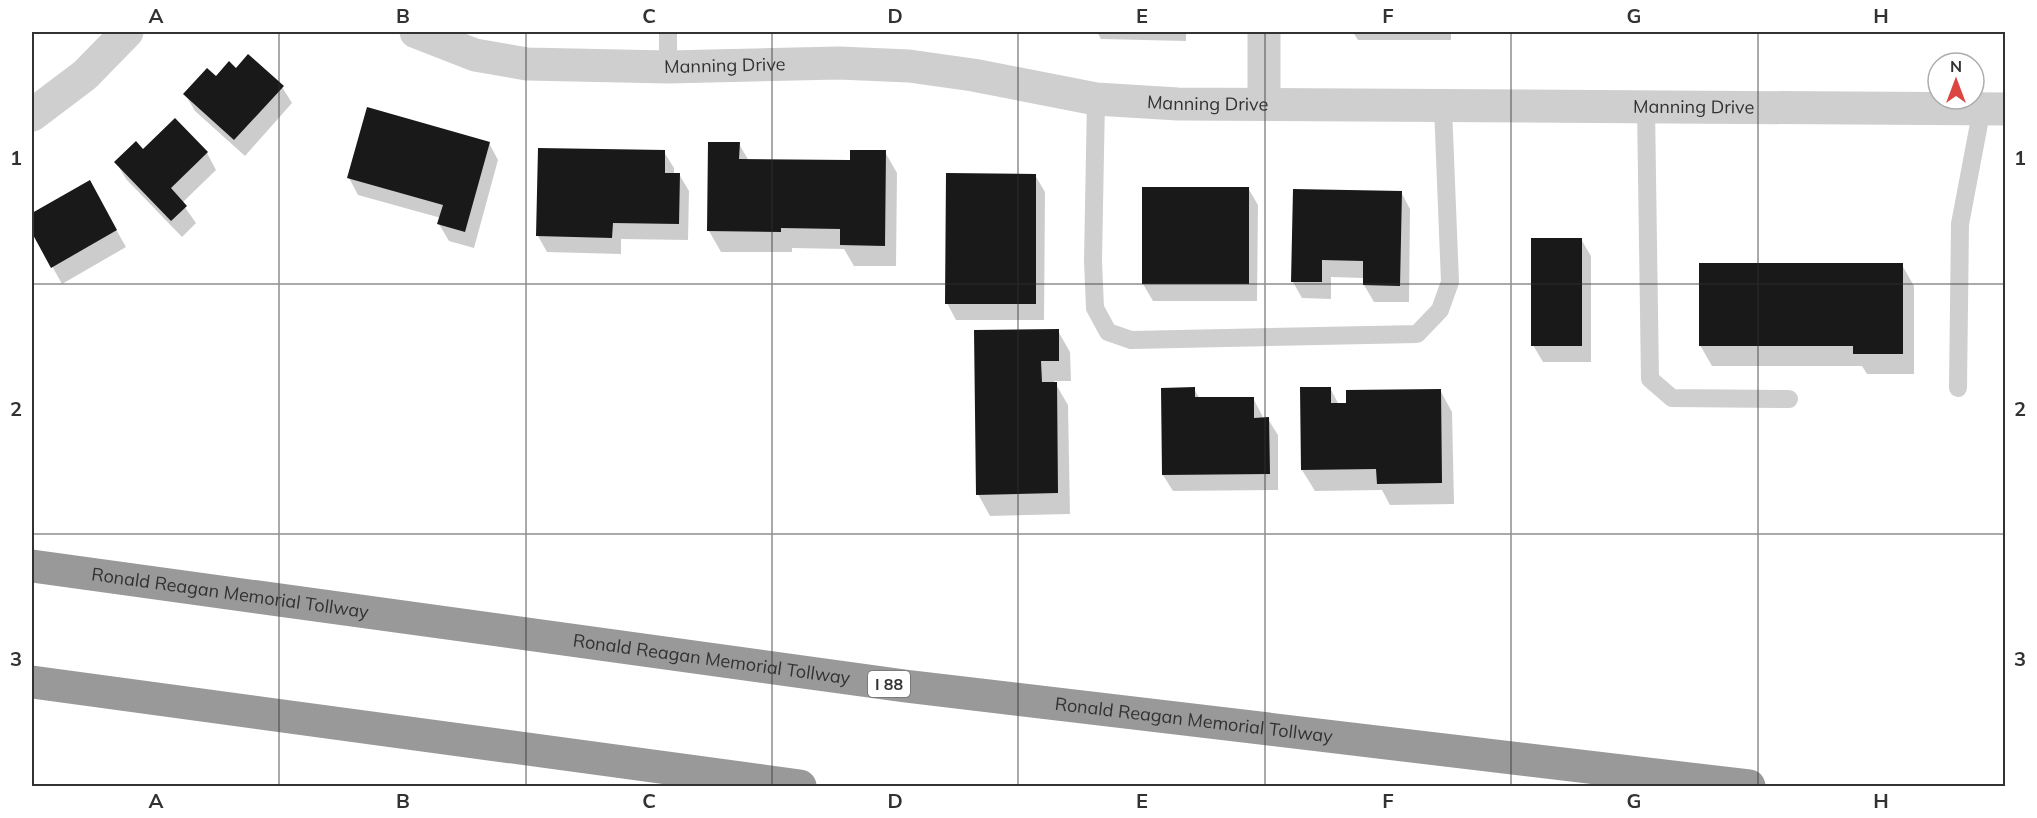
<svg xmlns="http://www.w3.org/2000/svg" width="2037" height="818" font-family="Mulish,sans-serif">
<rect width="100%" height="100%" fill="#fff"/>
<!-- shadow -->
<path fill="#0003" d="M1097,32H1186V41L1101,39Z
M1353,32H1451V40H1358Z
M236,70L282,87L292,103L245,156L195,111L185,94L216,78Z
M489,143L498,160L474,248L449,241L439,224L441,218L358,195L349,178Z
M739,144L749,161H852L885,152L897,173L896,266H854L844,249L792,248V252H721L709,231Z
M143,151L207,153L216,170L182,203L196,223L182,237L126,179L116,162Z
M664,152L674,168V174H679L689,191L688,240L621,239V254L547,252L538,236Z
M1035,175L1045,192L1044,320H956L947,303Z
M89,182L126,247L62,284L32,230V215Z
M1248,188L1258,205L1257,301H1153L1143,284Z
M1401,192L1410,209L1409,302H1374L1364,285V278L1331,277V299L1302,298L1293,282Z
M1581,239L1591,256V362H1543L1533,345Z
M1902,265L1914,286V374H1867L1862,366H1712L1700,345Z
M1058,331L1070,352L1071,381H1054L1068,405L1070,514L990,516L978,494L976,332Z
M1330,388L1339,405L1440,390L1452,412L1454,504L1390,505L1382,490L1315,491L1302,470L1301,389Z
M1194,389L1200,399L1253,398L1262,415L1263,419H1268L1278,435V490L1173,491L1163,475Z"/>
<!-- building -->
<path fill="#191919" d="M248,54L284,86L234,140L183,94L207,68L216,76L229,61L236,68Z
M367,107L490,142L465,232L437,224L443,205L347,178Z
M175,118L208,152L171,188L187,206L171,221L114,162L136,141L143,149Z
M708,142H740L739,159L850,160V150H886L885,246L840,245V229L781,228V232L707,231Z
M538,148L665,150V173H680L679,224L613,223L612,238L536,236Z
M946,173L1036,174V304H945Z
M90,180L117,230L51,268L32,233V213Z
M1142,187H1249V284H1142Z
M1293,189L1402,191L1400,286L1363,285V261L1322,260V282H1291Z
M1531,238H1582V346H1531Z
M1699,263H1903V354H1853V346H1699Z
M1059,329V361H1041L1042,382H1057L1058,493L976,495L974,330Z
M1195,387V397H1254V418L1269,417L1270,474L1162,475L1161,388Z
M1300,387H1331V403H1346V390L1441,389L1442,483L1377,484L1376,469L1301,470Z"/>
<g fill="none" stroke-linecap="round" stroke-linejoin="round">
<!-- lane -->
<path stroke="#cfcfcf" stroke-width="18" d="M668,32V67
M1096,99L1093,261L1095,308L1108,332L1131,340L1417,334L1440,310L1450,282L1443,107
M1646,108L1650,379L1672,398L1789,399
M1958,388L1960,224L1982,108"/>
<!-- street -->
<g stroke="#cfcfcf" stroke-width="33">
<path id="s1" d="M416,32L475,55L527,64L668,67L839,63L909,66L973,75L1096,99L1178,104L2006,109"/>
<path d="M1264,104V32"/>
<path d="M32,115L85,75L127,32"/>
</g>
<!-- highway -->
<g stroke="#999" stroke-width="33">
<path id="s2" d="M32,566L905,686L1749,786"/>
<path d="M32,682L800,786"/>
</g>
</g>
<!-- grid -->
<path fill="none" stroke="#323232" stroke-width="1.5" stroke-opacity="0.55" d="M279,32V786M526,32V786M772,32V786M1018,32V786M1265,32V786M1511,32V786M1758,32V786M32,284H2006M32,534H2006"/>
<g text-anchor="middle" stroke-width="6" stroke-linejoin="round" paint-order="stroke">
<!-- shield labels -->
<rect fill="#fff" stroke="#707070" stroke-width="1.5" x="868" y="671" width="42" height="26" rx="4.5"/>
<g font-size="16" font-weight="bold" fill="#323232">
<text x="889" y="690">I 88</text>
</g>
<!-- street labels -->
<g font-size="18" fill="#323232" stroke="#fff">
<text dy="6" stroke="none"><textPath href="#s1" startOffset="314">Manning Drive</textPath></text>
<text dy="6" stroke="none"><textPath href="#s1" startOffset="800">Manning Drive</textPath></text>
<text dy="6" stroke="none"><textPath href="#s1" startOffset="1286">Manning Drive</textPath></text>
<text dy="6" stroke="none"><textPath href="#s2" startOffset="200">Ronald Reagan Memorial Tollway</textPath></text>
<text dy="6" stroke="none"><textPath href="#s2" startOffset="686">Ronald Reagan Memorial Tollway</textPath></text>
<text dy="6" stroke="none"><textPath href="#s2" startOffset="1172">Ronald Reagan Memorial Tollway</textPath></text>
</g>
</g>
<!-- border -->
<rect width="2037" height="818" fill="none" stroke="#ffffff" stroke-width="66"/>
<!-- north arrow -->
<g transform="translate(1956 81)"><circle r="28" fill="#ffffff" stroke="#adadad" stroke-width="1.5"/>
<path d="M0-4.5L10 22L0 15L-10 22Z" fill="#db4542"/>
<text y="-9" font-size="16" font-weight="bold" text-anchor="middle" fill="#323232">N</text>
</g>
<rect x="33" y="33" width="1971" height="752" fill="none" stroke="#323232" stroke-width="2"/>
<g font-size="20" text-anchor="middle" font-weight="bold" fill="#323232">
<text x="156" y="23">A</text>
<text x="403" y="23">B</text>
<text x="649" y="23">C</text>
<text x="895" y="23">D</text>
<text x="1142" y="23">E</text>
<text x="1388" y="23">F</text>
<text x="1634" y="23">G</text>
<text x="1881" y="23">H</text>
<text x="16" y="165">1</text>
<text x="2020" y="165">1</text>
<text x="16" y="416">2</text>
<text x="2020" y="416">2</text>
<text x="16" y="666">3</text>
<text x="2020" y="666">3</text>
<text x="156" y="808">A</text>
<text x="403" y="808">B</text>
<text x="649" y="808">C</text>
<text x="895" y="808">D</text>
<text x="1142" y="808">E</text>
<text x="1388" y="808">F</text>
<text x="1634" y="808">G</text>
<text x="1881" y="808">H</text>
</g>
</svg>
